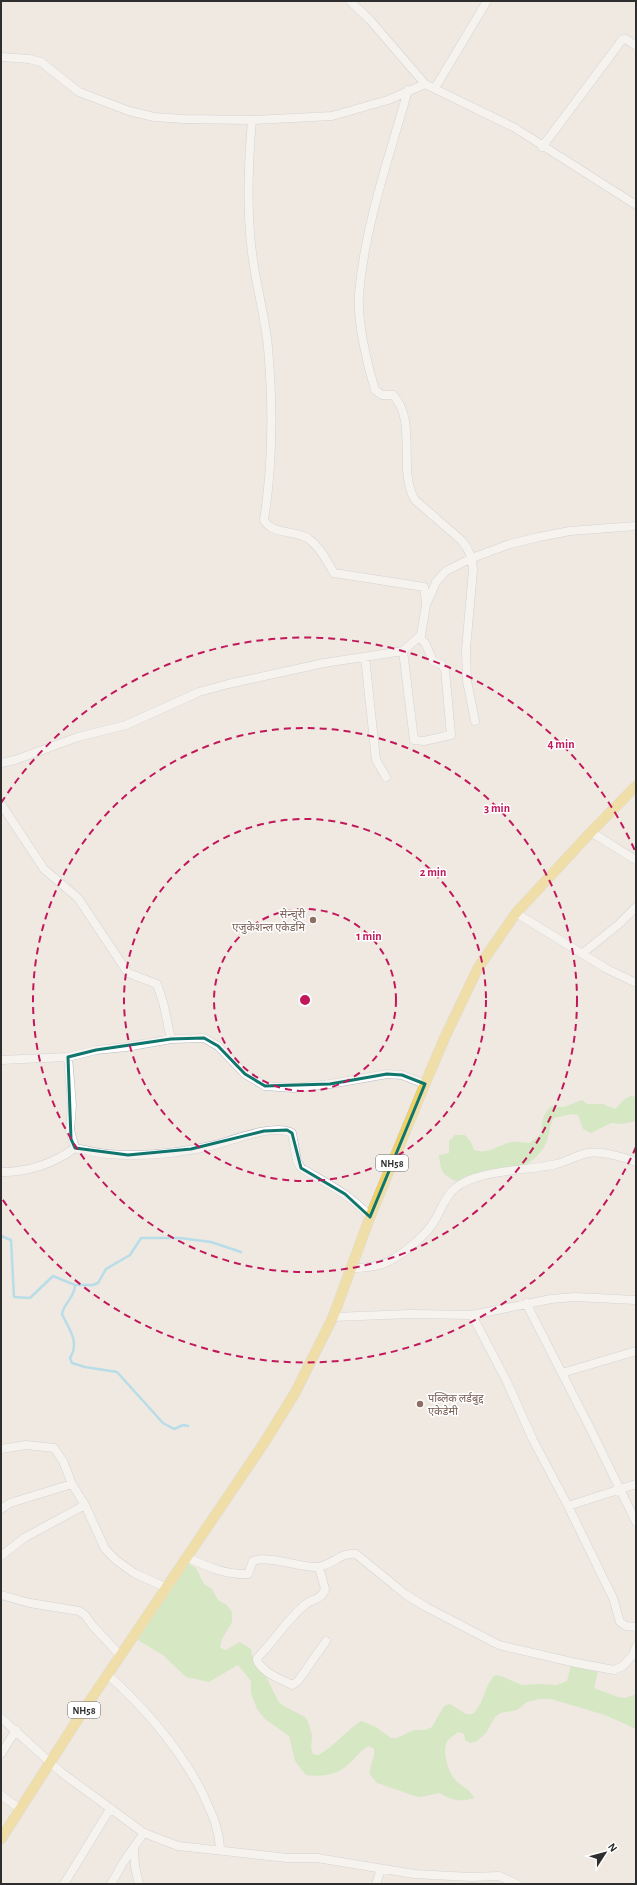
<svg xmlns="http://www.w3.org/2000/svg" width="637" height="1885" font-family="'Alegreya Sans','Noto Sans Devanagari',sans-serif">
<rect width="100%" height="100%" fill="#efe9e1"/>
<!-- green -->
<path fill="#b6e59e" d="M631,1096L636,1097V1121L623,1124L611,1123L591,1133L583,1129L578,1115L572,1114L554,1118C548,1127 550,1137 544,1147C526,1174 507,1168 479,1173C471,1174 464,1180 456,1181C441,1174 441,1171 439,1155L449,1153V1141L455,1135H465L471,1142L474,1150C489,1155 498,1145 511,1142C517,1141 524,1143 530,1143L542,1133C541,1122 543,1113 552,1106L564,1107L582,1100L587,1104H603L615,1109L625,1099Z
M186,1562L196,1568L204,1584L212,1589L218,1600L227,1605L232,1612V1622L222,1639L220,1648L226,1650L240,1642L251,1649L254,1664L267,1678L278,1701L282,1705L305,1717L308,1722L312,1735L311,1748L313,1754L319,1755C335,1745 346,1731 361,1721L376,1727L391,1738H397L414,1730H426L432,1727L444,1706L450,1704L466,1714H473C486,1700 483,1688 495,1675L501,1676L522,1685L541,1684L557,1685L567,1681L571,1666L598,1672L594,1688L618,1697L625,1698L634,1695L636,1691V1729L605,1715L551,1699H539L527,1702L517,1710L500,1713L495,1717L486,1733L477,1741L470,1743L465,1740L464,1734L458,1732C455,1735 451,1737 448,1740C441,1749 448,1773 456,1781C463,1787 470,1789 474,1798C459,1803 453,1800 439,1793L421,1797L415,1796L377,1783L369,1773L374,1755V1749L369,1746C362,1749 358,1755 353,1760C339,1775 325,1777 306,1775L295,1761L289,1736L265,1719L257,1709L251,1693V1681L238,1665L209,1682L186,1677L163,1655L138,1640Z"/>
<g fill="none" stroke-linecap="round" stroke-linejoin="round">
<!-- stream -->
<path stroke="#75cff0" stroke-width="2.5" d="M1,1236L11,1240L14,1297L30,1298L53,1276L75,1285H93L98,1283L106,1269L130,1255L141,1238H180L211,1242L241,1252
M75,1285C75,1297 64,1303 62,1314C69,1329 80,1342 70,1358L72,1363L85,1367L117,1372L163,1423L174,1429L183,1425L188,1426"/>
<defs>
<path id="minor" d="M350,1L370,20L425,84L515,128L636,205
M1,57L29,59L41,62L79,92L129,111L154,117L184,119L252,120L332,116L388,100L425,84
M435,88L487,1
M408,90C389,158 365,224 359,294C357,321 367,364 375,390L382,395H393C418,421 397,469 415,500L461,540C469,549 472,557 473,570L466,649L467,681L475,721
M252,120C248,166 246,214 253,260C257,289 265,317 268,347C273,404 273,463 264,520C273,536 297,529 310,540C321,548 327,562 334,573L424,587L426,603
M542,147L622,40L626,39L636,46
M403,651L414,740L424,741L451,735L445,669L442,665L433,661L425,643L419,637
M365,657L376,760L386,777
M1,763L15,760L78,737L126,725L199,692L228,684L324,663L403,651L421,635L426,605L436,582L446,571L472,558L510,544L539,537L570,531L636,526
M1,804L44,869L78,898L128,973L157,984L163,1002L171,1039
M591,832L636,860
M516,913L607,969L636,983
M583,953L619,924L636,907
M68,1057L72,1105L70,1130L75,1148
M1,1060L68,1057L96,1050L126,1047L171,1039L204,1038L218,1046L245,1074L265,1086L294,1088L330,1084L387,1074L402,1075L425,1084
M1,1172C28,1172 53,1164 75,1148C86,1150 97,1153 108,1154C142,1157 181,1153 215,1145C234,1140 275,1123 292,1133L297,1161L301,1168C326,1183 351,1195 370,1217
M352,1268C366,1268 381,1267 393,1259C406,1252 428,1233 435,1220C441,1210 445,1197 454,1189C477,1169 528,1171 557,1164C567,1161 578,1155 588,1153C601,1151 624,1157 636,1162
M526,1303L590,1428L636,1522
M472,1315L507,1382L533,1440L568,1506L613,1598L620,1622L626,1626L636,1627
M333,1317L411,1314L472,1315L551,1299L575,1297L636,1300
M562,1373L636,1351
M1,1449L26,1445L54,1448L63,1461L72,1484L85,1505L105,1549L116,1560L134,1573L165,1587
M568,1506L636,1484
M1,1509L10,1503L72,1484
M1,1556L24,1538L85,1505
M186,1557C206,1566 225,1575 248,1574L253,1561C269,1555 298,1567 316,1567C331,1567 341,1551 356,1554L405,1594L426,1607L499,1645L576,1663L614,1670L623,1666L633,1655L636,1647
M319,1567L325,1589C322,1599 313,1599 306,1604C288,1618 275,1640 259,1656L257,1659C260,1672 281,1679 292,1685L298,1681L326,1641
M1,1595L30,1603L79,1611L85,1615L92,1625L120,1655
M107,1674C146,1709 178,1746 202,1792C211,1812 219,1827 220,1849
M1,1718L62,1773L144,1833L178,1846L287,1858H317L414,1874L471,1877L499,1876L517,1884
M1,1754L16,1730
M1,1795L20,1809
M64,1884L110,1809
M111,1884L123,1863L134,1847
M139,1884L135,1867L134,1847L144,1833
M376,1884L381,1869"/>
<path id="major" d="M1,1839L85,1708L264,1443L295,1393L333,1317L370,1217L425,1084L445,1037L478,968L516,913L591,832L636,786"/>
</defs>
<!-- minor casing -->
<use href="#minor" stroke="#b4b7c1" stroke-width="9"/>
<!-- major casing -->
<use href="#major" stroke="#c9c9c9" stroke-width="11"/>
<!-- minor -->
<use href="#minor" stroke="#fff" stroke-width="8"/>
<!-- major -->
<use href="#major" stroke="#f2d163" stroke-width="10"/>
</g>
<!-- marked area -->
<path d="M0 0H637V1885H0ZM204,1038L218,1046L245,1074L265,1086L330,1084L387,1074L402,1075L425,1084L370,1217L345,1194L301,1168L292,1133L287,1130L264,1131L191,1149L128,1155L75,1148L71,1139L68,1057L96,1050L171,1039Z" fill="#efe9e1" fill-opacity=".55" fill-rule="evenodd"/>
<path fill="none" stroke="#0f766e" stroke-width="3" stroke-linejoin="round" d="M204,1038L218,1046L245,1074L265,1086L330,1084L387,1074L402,1075L425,1084L370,1217L345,1194L301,1168L292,1133L287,1130L264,1131L191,1149L128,1155L75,1148L71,1139L68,1057L96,1050L171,1039Z"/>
<!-- distance rings -->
<g fill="none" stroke="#c2185b" stroke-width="2" stroke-dasharray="7 5">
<circle cx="305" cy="1000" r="91"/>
<circle cx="305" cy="1000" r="181"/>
<circle cx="305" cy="1000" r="272"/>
<path d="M636 1147A362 362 0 0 1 1 1197M1 803A362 362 0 0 1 636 853"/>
</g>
<!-- markers -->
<g fill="#8d6e63" stroke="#fff" stroke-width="1.5">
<circle cx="313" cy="920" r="4"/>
<circle cx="420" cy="1404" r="4"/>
</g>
<g text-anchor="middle" stroke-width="3" stroke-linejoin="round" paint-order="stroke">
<!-- shield labels -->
<g fill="#fff" stroke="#6d6d6d" stroke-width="1">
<rect x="376" y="1155" width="32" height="16" rx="3"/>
<rect x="68" y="1702" width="32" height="16" rx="3"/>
</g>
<g font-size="10" font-weight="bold" fill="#2e2e2e">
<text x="392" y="1167">NH58</text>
<text x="84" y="1714">NH58</text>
</g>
<!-- education labels -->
<g font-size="11" fill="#785e54" stroke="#fff" text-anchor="end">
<text x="305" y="918">सेन्चुरी<tspan x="305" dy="13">एजुकेशन्ल एकेडमि</tspan></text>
<text x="428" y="1402" text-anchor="start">पब्लिक लर्डबुद्द<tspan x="428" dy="13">एकेडेमी</tspan></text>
</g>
</g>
<circle cx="305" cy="1000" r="6" fill="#c2185b" stroke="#fff" stroke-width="2"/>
<g font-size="12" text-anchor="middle" font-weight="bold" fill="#c2185b" stroke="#fff" stroke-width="3" stroke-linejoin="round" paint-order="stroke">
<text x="561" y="748">4 min</text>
<text x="497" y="812">3 min</text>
<text x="433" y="876">2 min</text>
<text x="369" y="940">1 min</text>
</g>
<!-- border -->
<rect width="637" height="1885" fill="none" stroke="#2e2e2e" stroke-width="4"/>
<!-- north arrow -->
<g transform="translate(605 1853) rotate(54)" stroke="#ffffff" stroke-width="3" paint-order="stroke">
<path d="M0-3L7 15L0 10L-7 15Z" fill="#2e2e2e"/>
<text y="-6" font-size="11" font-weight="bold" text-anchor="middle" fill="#2e2e2e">N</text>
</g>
</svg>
